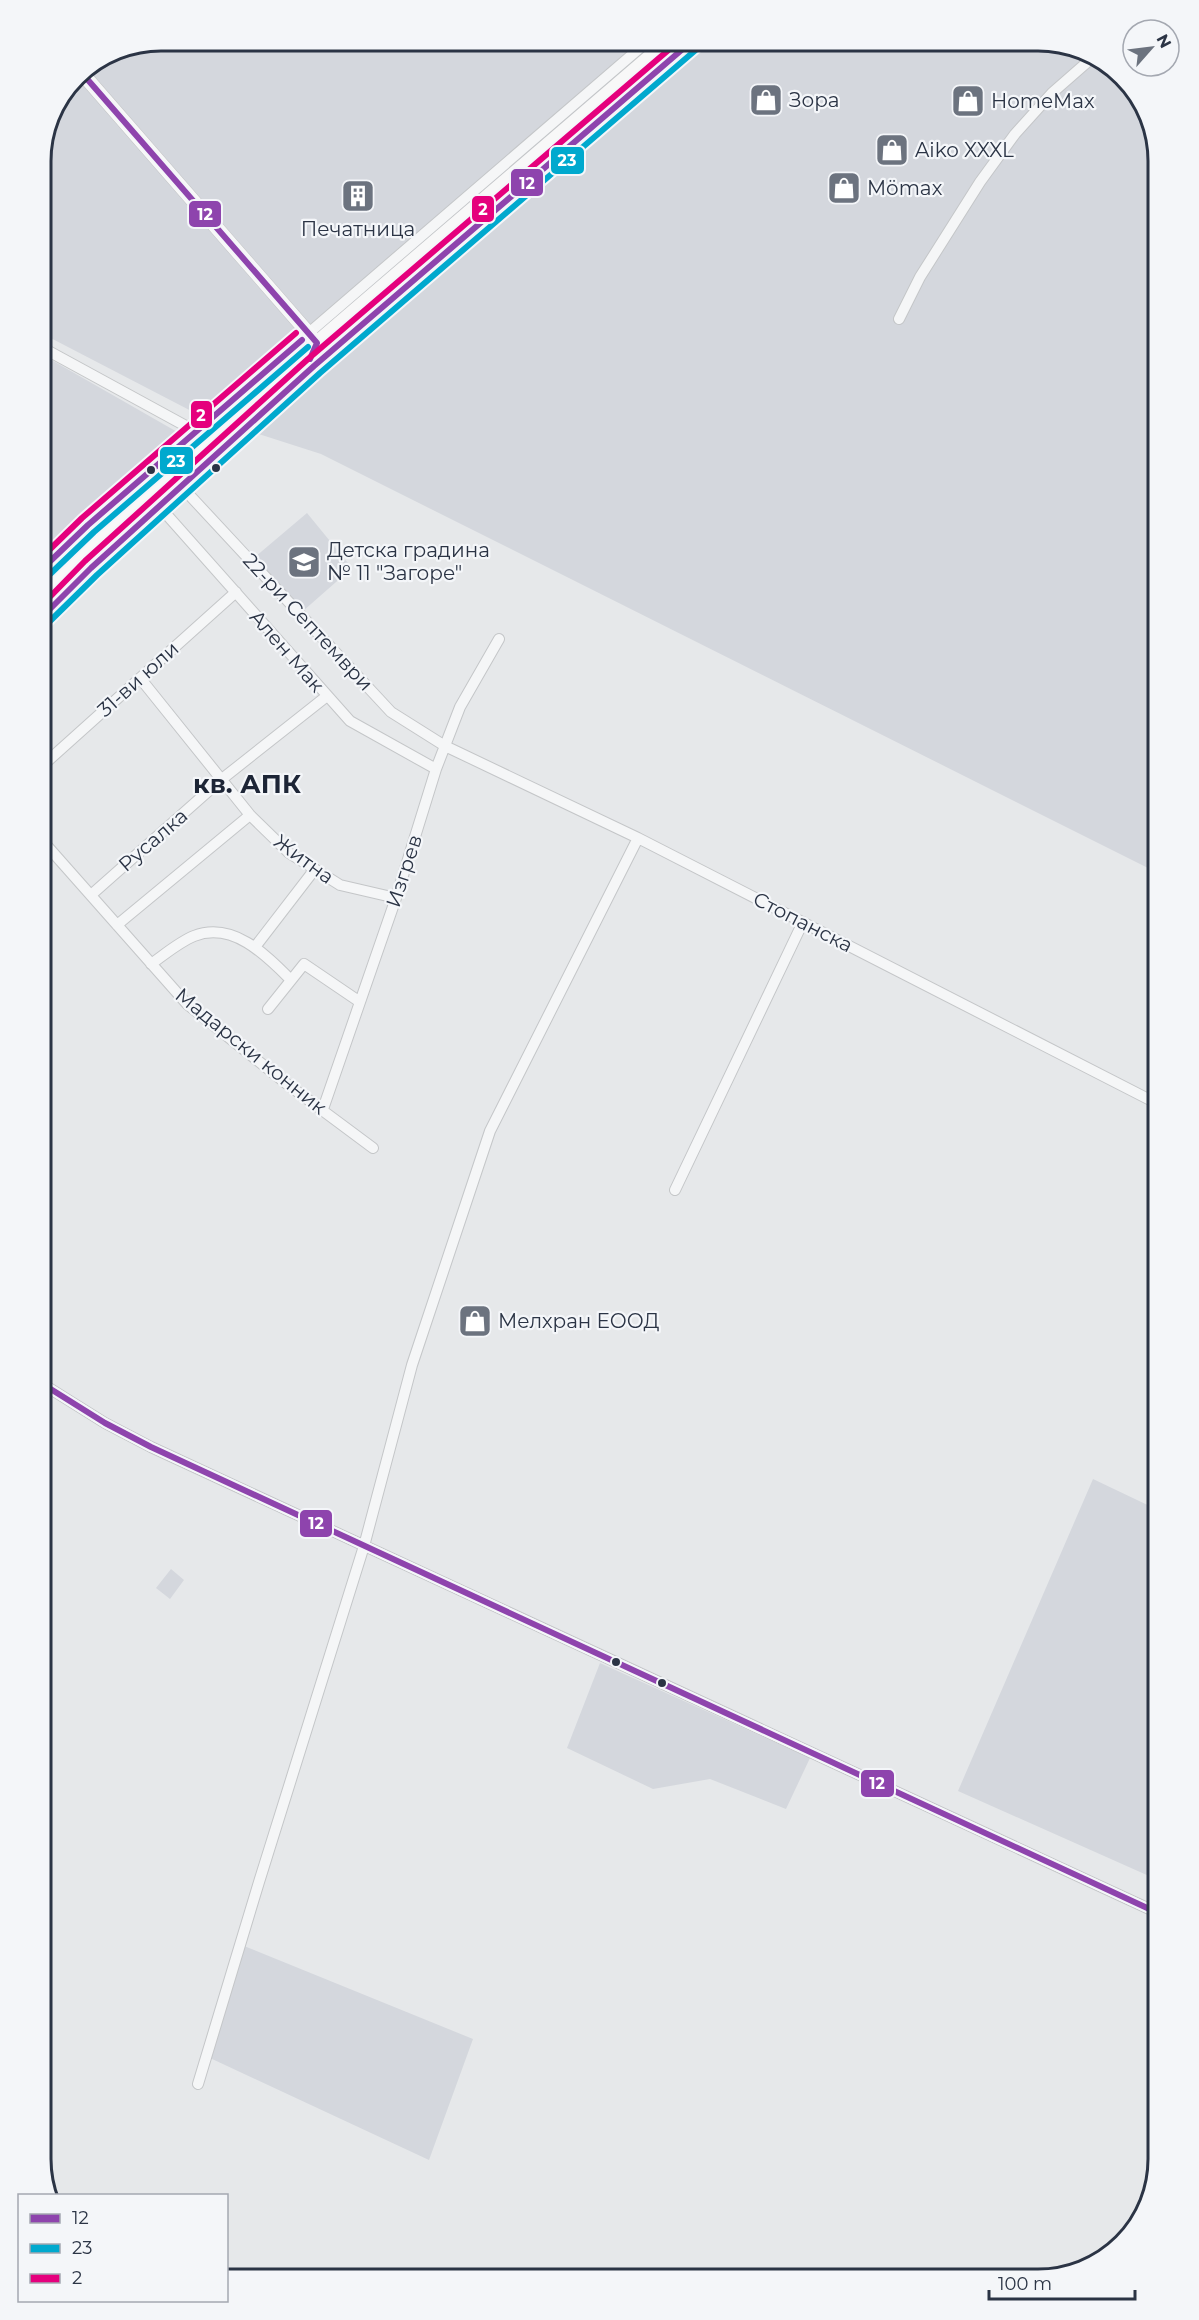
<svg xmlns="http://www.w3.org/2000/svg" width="1199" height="2320" font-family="Montserrat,sans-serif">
<rect width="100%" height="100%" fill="#e6e8ea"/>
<!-- built -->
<path fill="#d4d7dd" d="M161,41H1046L1111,65L1149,115L1158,161V873L321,454L199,415L41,333V153L50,114L76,75L115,50Z
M41,354L179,433L41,562Z
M307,513L352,568L303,611L255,557Z
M1093,1479L1158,1510V1880L958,1791Z
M171,1569L184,1580L170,1599L156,1588Z
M600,1663L810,1758L786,1809L710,1779L653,1789L567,1748Z
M244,1946L473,2039L429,2160L210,2058Z"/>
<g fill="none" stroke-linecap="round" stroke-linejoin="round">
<defs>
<path id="street" d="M899,319L920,277L980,182L1015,134L1052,93L1092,58
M41,347L195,431L202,432
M181,486L391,712L445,746L638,838L1158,1104
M1154,497L1158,492
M159,506L350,721L436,769
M41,570L88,525L224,406L648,41
M140,678L250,815L289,853L340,885L396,898
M41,767L236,592
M41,839L187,1004L287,1084L373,1148
M91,895L222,779L327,696
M117,925L250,815
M255,947L315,869
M151,964C164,955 179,942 194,936C233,921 266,955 291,980
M268,1009L304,964L360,1002
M323,1109L396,898L436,769L460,707L499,639
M675,1190L803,922
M41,1383L105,1423L151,1447L1158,1913
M198,2084L259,1882L364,1546L412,1365L490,1131L638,838"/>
<path id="secondary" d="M81,72L317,343"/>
<path id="primary" d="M41,597L79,557L237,412L669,41
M41,618L91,568L314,366L692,41"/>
</defs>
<!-- street casing -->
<use href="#street" stroke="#c4c6c8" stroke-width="12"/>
<!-- secondary casing -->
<use href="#secondary" stroke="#c4c6c8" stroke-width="15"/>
<!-- primary casing -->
<use href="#primary" stroke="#c2c5c8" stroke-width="16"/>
<!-- street -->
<use href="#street" stroke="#f5f6f7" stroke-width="10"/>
<!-- secondary -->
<use href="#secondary" stroke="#f8f8f8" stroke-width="14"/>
<!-- primary -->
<use href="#primary" stroke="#f8f8f8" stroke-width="15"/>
<defs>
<path id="bus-1" d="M81,72L317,343L310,359
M41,570L88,525L302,340
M41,618L91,568L314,366L692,41
M41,1383L105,1423L151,1447L1158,1913"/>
<path id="bus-2" d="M47,577L94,532L308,347
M47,624L97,575L320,373L698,48"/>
<path id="bus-3" d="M41,558L82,518L296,333
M41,606L85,561L308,359L679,41"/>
</defs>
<!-- bus-1 casing -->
<use href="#bus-1" stroke="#f4f6f9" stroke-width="10"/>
<!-- bus-2 casing -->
<use href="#bus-2" stroke="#f4f6f9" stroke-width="10"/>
<!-- bus-3 casing -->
<use href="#bus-3" stroke="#f4f6f9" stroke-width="10"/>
<!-- bus-1 -->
<use href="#bus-1" stroke="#8e44ad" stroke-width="6"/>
<!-- bus-2 -->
<use href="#bus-2" stroke="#00a9ce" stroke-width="6"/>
<!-- bus-3 -->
<use href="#bus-3" stroke="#e5007d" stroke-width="6"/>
</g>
<!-- icons -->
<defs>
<symbol id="shop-square" viewBox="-11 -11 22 22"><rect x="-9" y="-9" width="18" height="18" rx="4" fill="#6c737f" stroke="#f4f6f9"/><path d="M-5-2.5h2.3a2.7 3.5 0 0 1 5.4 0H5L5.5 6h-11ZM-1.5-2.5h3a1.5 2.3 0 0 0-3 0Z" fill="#fff"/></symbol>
<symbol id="building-square" viewBox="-11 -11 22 22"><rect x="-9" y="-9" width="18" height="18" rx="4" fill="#6c737f" stroke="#f4f6f9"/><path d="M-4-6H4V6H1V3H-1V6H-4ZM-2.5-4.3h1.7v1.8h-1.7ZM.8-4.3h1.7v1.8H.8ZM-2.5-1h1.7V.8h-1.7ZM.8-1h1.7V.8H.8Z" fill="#fff"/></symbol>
<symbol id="school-square" viewBox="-11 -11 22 22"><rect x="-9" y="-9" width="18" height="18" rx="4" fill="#6c737f" stroke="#f4f6f9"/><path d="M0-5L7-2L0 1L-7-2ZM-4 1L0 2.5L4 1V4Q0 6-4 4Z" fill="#fff"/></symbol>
</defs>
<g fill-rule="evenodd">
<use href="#shop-square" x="747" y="81" width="38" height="38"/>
<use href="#shop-square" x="949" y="82" width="38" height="38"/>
<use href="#shop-square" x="873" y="131" width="38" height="38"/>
<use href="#shop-square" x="825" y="169" width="38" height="38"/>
<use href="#building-square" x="339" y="177" width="38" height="38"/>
<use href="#school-square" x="285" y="543" width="38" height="38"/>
<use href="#shop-square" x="456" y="1302" width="38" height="38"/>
</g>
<!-- markers -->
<g fill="#2b3445" stroke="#f4f6f9" stroke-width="2">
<circle cx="216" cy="468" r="5"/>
<circle cx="151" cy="470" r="5"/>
<circle cx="616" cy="1662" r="5"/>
<circle cx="662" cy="1683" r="5"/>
</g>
<g text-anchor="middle" stroke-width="4.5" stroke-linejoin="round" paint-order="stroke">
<!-- poi labels -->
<g font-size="20" fill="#2b3445" stroke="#f4f6f9" text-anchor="start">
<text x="789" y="107">Зора</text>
<text x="991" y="108">HomeMax</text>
<text x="915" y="157">Aiko XXXL</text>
<text x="867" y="195">Mömax</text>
<text x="358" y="236" text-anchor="middle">Печатница</text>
<text x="327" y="557">Детска градина<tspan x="327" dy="23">№ 11 "Загоре"</tspan></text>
<text x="498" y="1328">Мелхран ЕООД</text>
</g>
<!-- street labels -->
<g font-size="20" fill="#2b3445" stroke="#f4f6f9">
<text transform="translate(308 622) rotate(47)" y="7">22-ри Септември</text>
<text transform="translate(287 651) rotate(49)" y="7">Ален Мак</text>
<text transform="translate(138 679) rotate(-42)" y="7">31-ви юли</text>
<text transform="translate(153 840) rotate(-41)" y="7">Русалка</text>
<text transform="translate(304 859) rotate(36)" y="7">Житна</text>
<text transform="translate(404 871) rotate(-72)" y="7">Изгрев</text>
<text transform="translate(803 922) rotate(27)" y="7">Стопанска</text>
<text transform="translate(251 1051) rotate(39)" y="7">Мадарски конник</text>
</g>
<!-- district labels -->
<g font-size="26" font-weight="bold" fill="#1d2536" stroke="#f4f6f9">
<text x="247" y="793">кв. АПК</text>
</g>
</g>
<!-- crop -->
<path d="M0 0H1199V2320H0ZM161 51H1038A110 110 0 0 1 1148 161V2159A110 110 0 0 1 1038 2269H161A110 110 0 0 1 51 2159V161A110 110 0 0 1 161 51Z" fill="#f4f6f9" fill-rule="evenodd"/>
<path fill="none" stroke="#2b3445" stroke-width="3" d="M161 51H1038A110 110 0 0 1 1148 161V2159A110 110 0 0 1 1038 2269H161A110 110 0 0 1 51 2159V161A110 110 0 0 1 161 51Z"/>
<g stroke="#f4f6f9" stroke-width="2">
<rect x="550" y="146" width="35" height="29" rx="6" fill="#00a9ce"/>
<rect x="510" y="168" width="34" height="29" rx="6" fill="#8e44ad"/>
<rect x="471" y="195" width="24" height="28" rx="6" fill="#e5007d"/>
<rect x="188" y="200" width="34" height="28" rx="6" fill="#8e44ad"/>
<rect x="190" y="400" width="23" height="29" rx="6" fill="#e5007d"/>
<rect x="159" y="446" width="35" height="29" rx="6" fill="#00a9ce"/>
<rect x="299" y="1509" width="34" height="29" rx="6" fill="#8e44ad"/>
<rect x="860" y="1769" width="35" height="29" rx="6" fill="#8e44ad"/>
</g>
<g font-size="16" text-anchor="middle" font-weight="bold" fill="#fff">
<text x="567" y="166">23</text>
<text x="527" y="189">12</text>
<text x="483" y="215">2</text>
<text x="205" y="220">12</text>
<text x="201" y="421">2</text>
<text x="176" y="467">23</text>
<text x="316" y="1529">12</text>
<text x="877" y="1789">12</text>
</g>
<!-- legend -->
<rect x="18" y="2194" width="210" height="108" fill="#f4f6f9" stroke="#a4a8b1" stroke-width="1.5"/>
<rect x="30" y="2214" width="30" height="9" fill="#8e44ad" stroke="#a4a8b1" stroke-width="1.5"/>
<text x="72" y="2224" font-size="18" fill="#2b3445">12</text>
<rect x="30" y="2244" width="30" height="9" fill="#00a9ce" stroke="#a4a8b1" stroke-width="1.5"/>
<text x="72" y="2254" font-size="18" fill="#2b3445">23</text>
<rect x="30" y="2274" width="30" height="9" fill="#e5007d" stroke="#a4a8b1" stroke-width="1.5"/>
<text x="72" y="2284" font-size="18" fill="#2b3445">2</text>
<!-- north arrow -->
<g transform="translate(1151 48) rotate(62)"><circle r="28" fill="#f4f6f9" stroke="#a4a8b1" stroke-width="1.5"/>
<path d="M0-4.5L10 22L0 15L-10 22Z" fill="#6c737f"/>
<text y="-9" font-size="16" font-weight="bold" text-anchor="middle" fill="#2b3445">N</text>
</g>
<!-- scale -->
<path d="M989 2290v9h146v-9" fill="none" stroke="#2b3445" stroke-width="3"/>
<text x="998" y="2290" font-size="18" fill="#2b3445" stroke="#f4f6f9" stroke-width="4.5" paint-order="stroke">100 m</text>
</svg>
